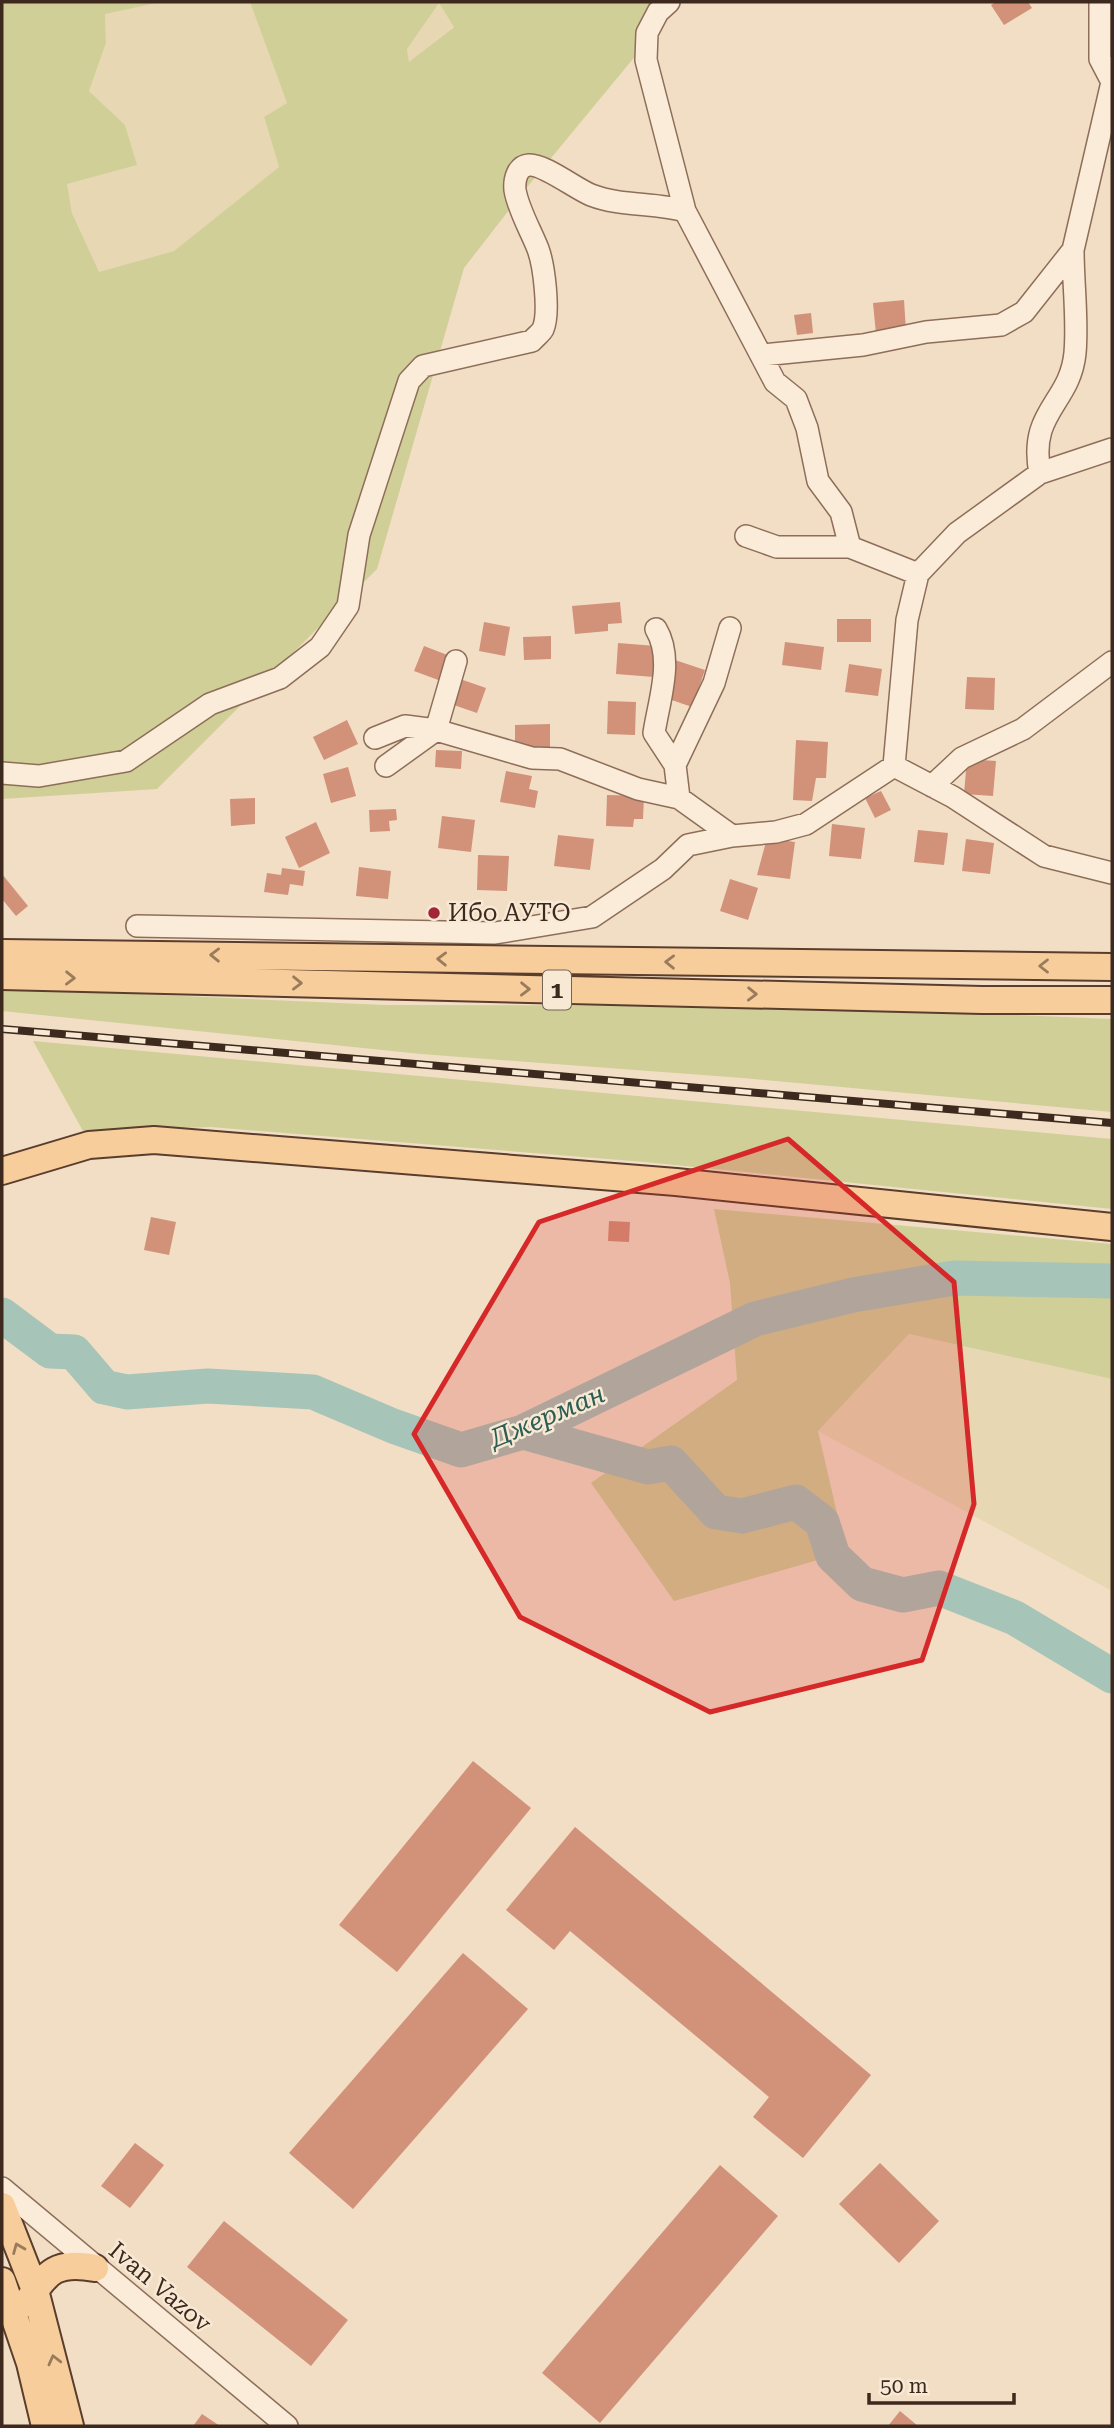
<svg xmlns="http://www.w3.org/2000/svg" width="1114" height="2428" font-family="'Roboto Serif',serif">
<rect width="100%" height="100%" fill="#f1dec5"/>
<!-- farmland -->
<path fill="#e7d7b2" d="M161,2H250L287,103L264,118L279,167L174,251L99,272L72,213L67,184L136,165L125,125L89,91L106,43L105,13Z
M439,2L454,26L409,63L407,49Z
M909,1334L1112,1379V1591L818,1431Z"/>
<!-- green -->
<path fill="#d0cf98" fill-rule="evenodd" d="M2,2H161L105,14L106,43L89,91L125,125L137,165L67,184L72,213L99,272L174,251L279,167L264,117L287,103L250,2H680L523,192L464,268L377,569L157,789L2,799ZM439,3L454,27L409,62L407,49Z
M2,988L384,1005L802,1006L1112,1019V1112L743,1078L421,1054L2,1011Z
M33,1041L1112,1139V1209L645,1162L211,1127L83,1131Z
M714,1209L1112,1244V1379L909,1334L818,1431L846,1552L674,1601L591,1483L737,1380L730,1283Z"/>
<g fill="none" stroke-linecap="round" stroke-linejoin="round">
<!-- river -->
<path stroke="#a7c4b8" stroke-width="35" d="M2,1315L50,1351L74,1352L104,1387L127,1392L208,1386L313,1392L393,1426L461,1450L523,1432L755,1319L853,1295L954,1278L1112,1281
M523,1432L648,1467L671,1463L716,1512L742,1516L796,1502L822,1522L833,1556L862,1584L903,1595L939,1588L1015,1618L1112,1676"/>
</g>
<!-- building -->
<path fill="#d29179" d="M996,2H1028L1032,8L1004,25L991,5Z
M904,300L906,331L876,334L873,303Z
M811,313L813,333L797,335L794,315Z
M620,602L622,623L608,624V631L575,634L572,606Z
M837,619H871V642H837Z
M484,622L510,627L505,656L479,651Z
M551,636V659L524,660L523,637Z
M785,642L824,647L821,670L782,665Z
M618,643L656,646L654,677L616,674Z
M424,646L450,656L441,681L414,671Z
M675,660L705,670L692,707L663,697Z
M849,664L882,669L878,696L845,692Z
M967,677L995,678L994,710L965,709Z
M460,679L486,688L477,713L451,704Z
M608,701L636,702L635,735L607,734Z
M347,720L358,744L324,760L313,737Z
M550,724V749L515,750V725Z
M796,740L828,742L826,778H816L812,801L793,800Z
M436,750L462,751L461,769L435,767Z
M967,759L996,761L993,796L964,794Z
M348,767L356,796L331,803L323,774Z
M506,771L532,776L529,789L538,791L535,808L500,802Z
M881,791L891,810L875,818L865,798Z
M607,795L644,796L643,819H634L633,827L606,826Z
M255,798V824L231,826L230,799Z
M396,809L397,820L389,821L390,831L370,832L369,810Z
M442,816L475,820L471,852L438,848Z
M316,822L330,853L299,868L285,837Z
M832,824L865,828L861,859L829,856Z
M918,830L948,833L944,865L914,862Z
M558,835L594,839L590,870L554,866Z
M767,838L795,842L790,879L757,875Z
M966,839L994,843L990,874L962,871Z
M478,855L509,856L507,891L477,890Z
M359,867L391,871L388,899L356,896Z
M282,868L305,871L303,886L290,884L288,895L264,892L267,873L281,875Z
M2,874L28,906L16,916L2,899Z
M730,879L758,888L748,920L720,911Z
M151,1217L176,1222L169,1255L144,1250Z
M609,1221L630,1222L629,1242L608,1241Z
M473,1761L531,1808L397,1972L339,1925Z
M575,1827L871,2075L803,2158L753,2117L769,2097L570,1931L554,1950L506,1910Z
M463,1953L528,2009L353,2209L289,2153Z
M135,2143L164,2165L130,2208L101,2186Z
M880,2163L939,2221L899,2263L839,2204Z
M720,2165L778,2216L600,2423L542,2373Z
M224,2221L348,2320L311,2366L187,2267Z
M900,2411L918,2426H888Z
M202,2414L220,2426H193Z"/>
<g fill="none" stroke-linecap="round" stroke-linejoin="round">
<defs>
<path id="minor" d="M669,2L658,12L647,33L646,60L685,211L775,382L796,399L807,428L818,481L841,512L850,547L918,574
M762,355L863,345L926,332L1001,325L1024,312L1073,250L1112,82L1100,59V2
M1040,473C1028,411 1070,404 1075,353C1078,320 1073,283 1073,250
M746,536L777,547H850
M656,629C674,659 659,700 654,733L675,765
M375,738L405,726L436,730L532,758L560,759L638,789L679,798L732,836
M386,766L436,730L456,661
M894,766L907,620L918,574L957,533L1040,473L1112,449
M2,773L39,776L126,761L210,704L280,678L320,647L348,606L359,535L409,381L423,366L532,341C535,337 541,333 543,329C550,313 544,265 538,249C531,231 518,209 515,190C514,180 517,166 529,165C544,164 576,189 591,195C622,207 655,202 685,211
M932,786L962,758L1023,729L1112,662
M679,798L675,765L714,683L730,628
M137,926L495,933L592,917L663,869L688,845L732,836L776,832L806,824L894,766L953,797L1044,856L1112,873
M2,2188L287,2426"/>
<path id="major" d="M2,953L1112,967
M2,976L982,1000H1112
M2,1171L89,1145L154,1140L676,1182L1112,1227
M2,2206L35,2290L70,2426
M2,2281L30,2363L45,2426
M27,2303C47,2270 58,2261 95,2268"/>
</defs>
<!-- minor casing -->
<use href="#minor" stroke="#8e6e5a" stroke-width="24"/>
<!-- major casing -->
<use href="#major" stroke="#5b3d2e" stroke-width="30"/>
<!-- minor -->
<use href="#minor" stroke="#fbecd9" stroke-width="21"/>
<!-- major -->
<use href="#major" stroke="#f6cd9b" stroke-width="26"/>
<defs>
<path id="rail" d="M2,1029L1112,1123"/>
</defs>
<!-- rail casing -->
<use href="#rail" stroke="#3d291e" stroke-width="8"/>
<!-- rail -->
<use href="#rail" stroke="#f8e9d5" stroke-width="5" stroke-dasharray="16" stroke-linecap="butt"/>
</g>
<!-- one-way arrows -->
<defs><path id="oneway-chevron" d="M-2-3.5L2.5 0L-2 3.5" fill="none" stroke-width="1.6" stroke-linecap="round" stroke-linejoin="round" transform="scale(1.75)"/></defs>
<g stroke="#9a7b5c">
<use href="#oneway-chevron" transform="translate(215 955) rotate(-179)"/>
<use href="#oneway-chevron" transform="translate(442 959) rotate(-179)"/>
<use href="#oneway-chevron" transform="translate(670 962) rotate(-179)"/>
<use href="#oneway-chevron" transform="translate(1044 966) rotate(-180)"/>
<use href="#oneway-chevron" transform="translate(70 978) rotate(1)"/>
<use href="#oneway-chevron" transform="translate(297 983) rotate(1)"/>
<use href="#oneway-chevron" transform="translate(525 989) rotate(1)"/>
<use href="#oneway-chevron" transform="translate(752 994) rotate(1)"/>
<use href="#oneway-chevron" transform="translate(18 2248) rotate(-112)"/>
<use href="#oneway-chevron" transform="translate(54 2360) rotate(-104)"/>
</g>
<!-- marked area -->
<path fill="#d62828" fill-opacity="0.2" stroke="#d62828" stroke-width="5" stroke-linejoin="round" d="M788,1139L954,1282L974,1504L922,1660L710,1712L520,1617L414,1434L539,1222Z"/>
<!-- markers -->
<circle fill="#a12537" stroke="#f8e9d5" stroke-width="2.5" cx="434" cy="913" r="7"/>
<g text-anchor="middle" stroke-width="5" stroke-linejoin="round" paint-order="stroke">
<!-- shield labels -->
<rect fill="#f8e9d5" stroke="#756355" stroke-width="2" x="543" y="970.5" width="28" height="39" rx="5"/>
<g font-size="23" font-weight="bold" fill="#3d291e">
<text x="557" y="998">1</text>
</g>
<!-- poi labels -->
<g font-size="24" fill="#3d291e" stroke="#f8e9d5" text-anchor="start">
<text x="448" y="921">Ибо АУТО</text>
</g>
<!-- street labels -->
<g font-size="24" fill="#3d291e" stroke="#f8e9d5">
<text transform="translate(160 2287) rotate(40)" y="8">Ivan Vazov</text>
</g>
<!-- water labels -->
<g font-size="26" font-style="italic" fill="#2d5e54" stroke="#f8e9d5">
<text transform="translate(547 1416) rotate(-23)" y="9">Джерман</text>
</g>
</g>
<!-- border -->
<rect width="1114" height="2428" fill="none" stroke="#3d291e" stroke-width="7"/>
<!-- scale -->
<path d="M869 2393v10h145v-10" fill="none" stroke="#3d291e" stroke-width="3.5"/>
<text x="880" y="2393" font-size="21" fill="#3d291e" stroke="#f8e9d5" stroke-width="5" paint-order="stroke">50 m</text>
</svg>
